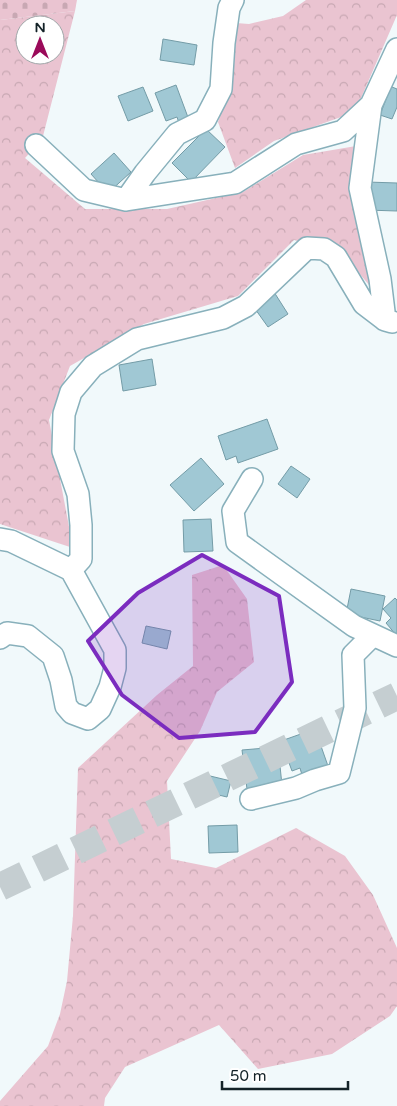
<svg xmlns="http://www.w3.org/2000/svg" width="397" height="1106" font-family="'Varela Round',sans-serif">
<defs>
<pattern id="forest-crowns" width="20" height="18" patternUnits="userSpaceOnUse" patternTransform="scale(1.25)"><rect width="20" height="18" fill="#eac4d1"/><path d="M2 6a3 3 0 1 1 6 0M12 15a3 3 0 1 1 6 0" fill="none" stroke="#c8a8b3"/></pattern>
<pattern id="cemetery-stones" width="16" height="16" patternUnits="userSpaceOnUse" patternTransform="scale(1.25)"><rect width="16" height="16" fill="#eac4d1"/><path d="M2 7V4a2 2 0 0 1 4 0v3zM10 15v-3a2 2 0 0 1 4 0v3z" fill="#c8a8b3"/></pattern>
</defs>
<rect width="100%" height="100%" fill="#f1f9fb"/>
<!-- forest -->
<path fill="url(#forest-crowns)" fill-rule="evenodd" d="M306,0H397V15L355,112L274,141L235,168L218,122L231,84L236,23L249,24L283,16Z
M75,11L42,140L25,158L85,209H167L243,192L303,155L362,145L352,204L376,293L340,251L294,240L238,296L144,324L70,366L49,420L73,548L0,524V20ZM25,25H55V55H25Z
M223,565L247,599L254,662L217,692L200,731L167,781L171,859L216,868L296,828L345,856L373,895L397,948V1006L390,1016L332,1054L258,1069L219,1025L125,1067L105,1098L104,1106H0V1101L48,1046L60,1014L67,981L73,916L78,768L157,695L193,666L192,575Z"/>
<!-- cemetery -->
<path fill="url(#cemetery-stones)" d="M0,0H77L75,11L0,20Z"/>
<!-- building -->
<path fill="#a0c8d4" stroke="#749ca7" d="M163,39L197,45L194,65L160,60Z
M176,85L189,120L179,123L177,117L166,121L155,93Z
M387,85L397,89V107L392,119L380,115L388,94L385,92Z
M143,87L153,111L128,121L118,96Z
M206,129L225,147L191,182L172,163Z
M114,153L131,172L108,193L91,174Z
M367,182L397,183V211L366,210Z
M274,292L288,314L268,327L253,306Z
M152,359L156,385L123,391L119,365Z
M267,419L278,449L238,463L236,456L226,460L218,436Z
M201,458L224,484L194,511L170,485Z
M291,466L310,479L297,498L278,484Z
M211,519L213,551L184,552L183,520Z
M351,589L385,596L380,621L346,614Z
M395,598L397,600V636L386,623L391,618L383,609Z
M146,626L171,631L167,649L142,643Z
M315,729L328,766L302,775L300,768L292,771L281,741Z
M278,747L282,785L247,789L242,750Z
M206,775L231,781L227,797L202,791Z
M237,825L238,852L209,853L208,826Z"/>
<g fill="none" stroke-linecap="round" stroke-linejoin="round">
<!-- highway-tunnel -->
<path stroke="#c5ced1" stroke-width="28" stroke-dasharray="28 14" stroke-linecap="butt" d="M0,887L397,696"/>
<defs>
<path id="minor" d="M36,145L84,190L126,200L235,183L296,144L343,131L371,105
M126,200L145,173L177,134L205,120L221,89L224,43L229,8L233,0
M392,322L385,320L380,279L360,188L371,105L397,49
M252,479L233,511L237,542L354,626L397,646
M0,539L11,541L71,570L115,650V668L110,687L100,709L88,719L72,713L66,706L61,680L53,656L28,636L7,633L0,638
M71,570L81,559V525L78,494L63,451L64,414L71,392L93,366L137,339L223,318L246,306L307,248L324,249L336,257L364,304L385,320
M251,799L296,788L315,780L339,773L355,708L353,655L373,635"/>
</defs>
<!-- minor casing -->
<use href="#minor" stroke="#88b0bb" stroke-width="24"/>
<!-- minor -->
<use href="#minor" stroke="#fff" stroke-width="21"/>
</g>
<!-- marked area -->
<path fill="#7b2cbf" fill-opacity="0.2" stroke="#7b2cbf" stroke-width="4" stroke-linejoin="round" d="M202,555L279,596L292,682L255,732L179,738L122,695L88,641L138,593Z"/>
<!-- north arrow -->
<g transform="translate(40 40)"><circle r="24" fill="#ffffff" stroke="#a1a7a9"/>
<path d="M0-4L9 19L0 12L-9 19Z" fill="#9b0a5a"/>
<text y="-8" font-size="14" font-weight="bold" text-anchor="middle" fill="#132227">N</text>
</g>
<!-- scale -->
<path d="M222 1081v8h126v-8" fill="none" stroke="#132227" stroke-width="2.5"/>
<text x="230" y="1081" font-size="15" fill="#132227" stroke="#ffffff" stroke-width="4" paint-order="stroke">50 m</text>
</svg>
